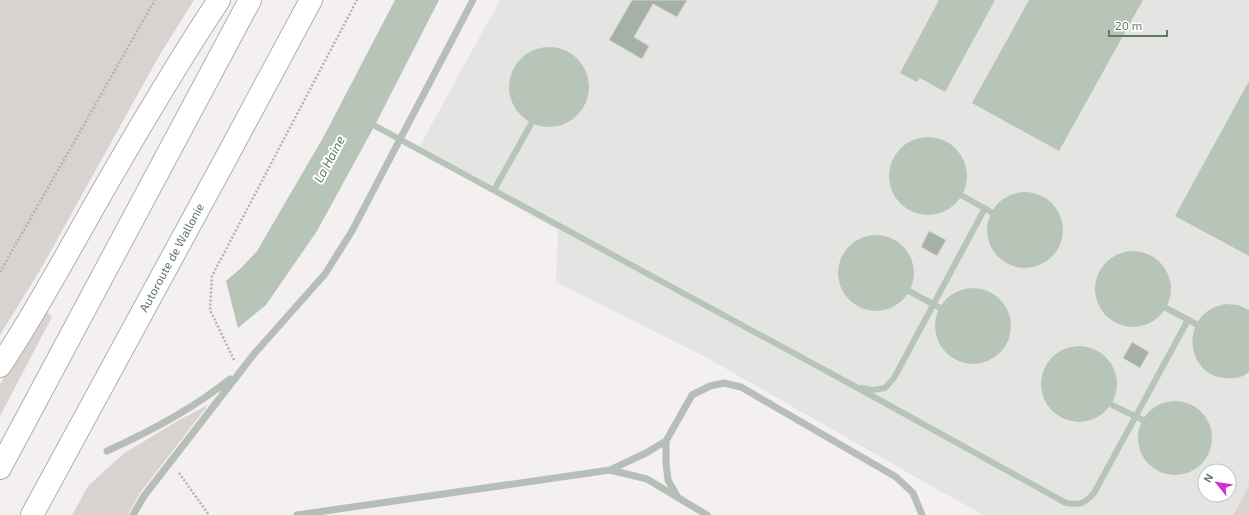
<svg xmlns="http://www.w3.org/2000/svg" width="1249" height="515" font-family="'Exo 2',sans-serif">
<rect width="100%" height="100%" fill="#f4f0f1"/>
<!-- built -->
<path fill="#e4e4e2" fill-rule="evenodd" d="M500,0H1249V486L1233,515H984L947,495L709,359L556,282L558,230L417,151ZM1205,471H1229V495H1205Z"/>
<!-- green -->
<path fill="#d8d3d0" d="M0,0H194L159,56L42,267L0,335Z
M45,311L52,317L0,416V384Z
M208,405L140,493L128,515H72L88,486L123,454L179,420Z
M1249,486V515H1233Z"/>
<!-- water -->
<path fill="#b7c5b8" d="M395,0H439L375,125L317,231L266,305L238,328L226,281L241,268L257,251L324,136Z
M939,0H995L945,92L920,78L917,82L900,73Z
M1029,0H1143L1059,151L972,103Z
M509 87a40 40 0 1 1 80 0a40 40 0 1 1-80 0Z
M1249,81V256L1175,216Z
M889 176a39 39 0 1 1 78 0a39 39 0 1 1-78 0Z
M987 230a38 38 0 1 1 76 0a38 38 0 1 1-76 0Z
M838 273a38 38 0 1 1 76 0a38 38 0 1 1-76 0Z
M1095 289a38 38 0 1 1 76 0a38 38 0 1 1-76 0Z
M935 326a38 38 0 1 1 76 0a38 38 0 1 1-76 0Z
M1224,304L1238,305L1249,310V372C1242,378 1234,379 1225,378C1189,376 1180,324 1213,308C1216,306 1221,306 1224,304Z
M1041 384a38 38 0 1 1 76 0a38 38 0 1 1-76 0Z
M1138 438a37 37 0 1 1 74 0a37 37 0 1 1-74 0Z"/>
<g fill="none" stroke-linecap="round" stroke-linejoin="round">
<!-- stream -->
<path stroke="#b7c5b8" stroke-width="6" d="M368,122L856,387L1066,503C1081,505 1084,504 1094,493L1188,320
M494,190L531,124
M961,195L991,212
M909,291L940,308
M1166,308L1196,324
M861,388L873,390L885,388L894,378L985,208
M1112,405L1143,420"/>
</g>
<!-- building -->
<path fill="#a5b0a6" stroke="#d5d3d3" d="M632,0H687L677,17L653,4L634,37L649,46L642,59L609,40Z
M929,231L946,240L937,256L921,247Z
M1132,342L1149,352L1140,368L1123,358Z"/>
<g fill="none" stroke-linecap="round" stroke-linejoin="round">
<defs>
<g id="highway">
<path d="M0,366C34,315 63,261 93,208C133,138 174,68 219,0"/>
<path d="M0,468L250,0"/>
<path id="s1" d="M32,515L225,160L311,0"/>
</g>
</defs>
<!-- highway casing -->
<use href="#highway" stroke="#aab2ac" stroke-width="24"/>
<!-- path -->
<path stroke="#afb6b1" stroke-width="2.5" stroke-dasharray="2 2" stroke-linecap="butt" d="M0,272L155,0
M234,360L210,310L212,276L357,0
M179,473L209,515"/>
<!-- minor -->
<path stroke="#b6beb8" stroke-width="7" d="M666,441V462L668,480L677,496
M107,451C149,432 194,408 230,379
M610,470L647,479L707,515
M133,515L144,496L254,354L325,274L352,231L473,0
M297,515L610,470L646,453L666,441L692,395L710,386L724,383L741,387L896,477L913,493L922,515"/>
<!-- highway -->
<use href="#highway" stroke="#fff" stroke-width="22"/>
</g>
<g text-anchor="middle" stroke-width="4" stroke-linejoin="round" paint-order="stroke">
<!-- street labels -->
<g font-size="12" fill="#617966" stroke="#fff">
<text dy="4" stroke="none"><textPath href="#s1" startOffset="293">Autoroute de Wallonie</textPath></text>
</g>
<!-- water labels -->
<g font-size="13" font-style="italic" fill="#617c63" stroke="#fff">
<text transform="translate(329 159) rotate(-62)" y="5">La Haine</text>
</g>
</g>
<!-- north arrow -->
<g transform="translate(1217 483) rotate(300)"><circle r="19" fill="#ffffff" stroke="#c0c9c2"/>
<path d="M0-3L7 15L0 10L-7 15Z" fill="#d331cf"/>
<text y="-6" font-size="11" font-weight="bold" text-anchor="middle" fill="#617966">N</text>
</g>
<!-- scale -->
<path d="M1109 30v6h58v-6" fill="none" stroke="#617966" stroke-width="2"/>
<text x="1115" y="30" font-size="12" fill="#617966" stroke="#ffffff" stroke-width="3" paint-order="stroke">20 m</text>
</svg>
